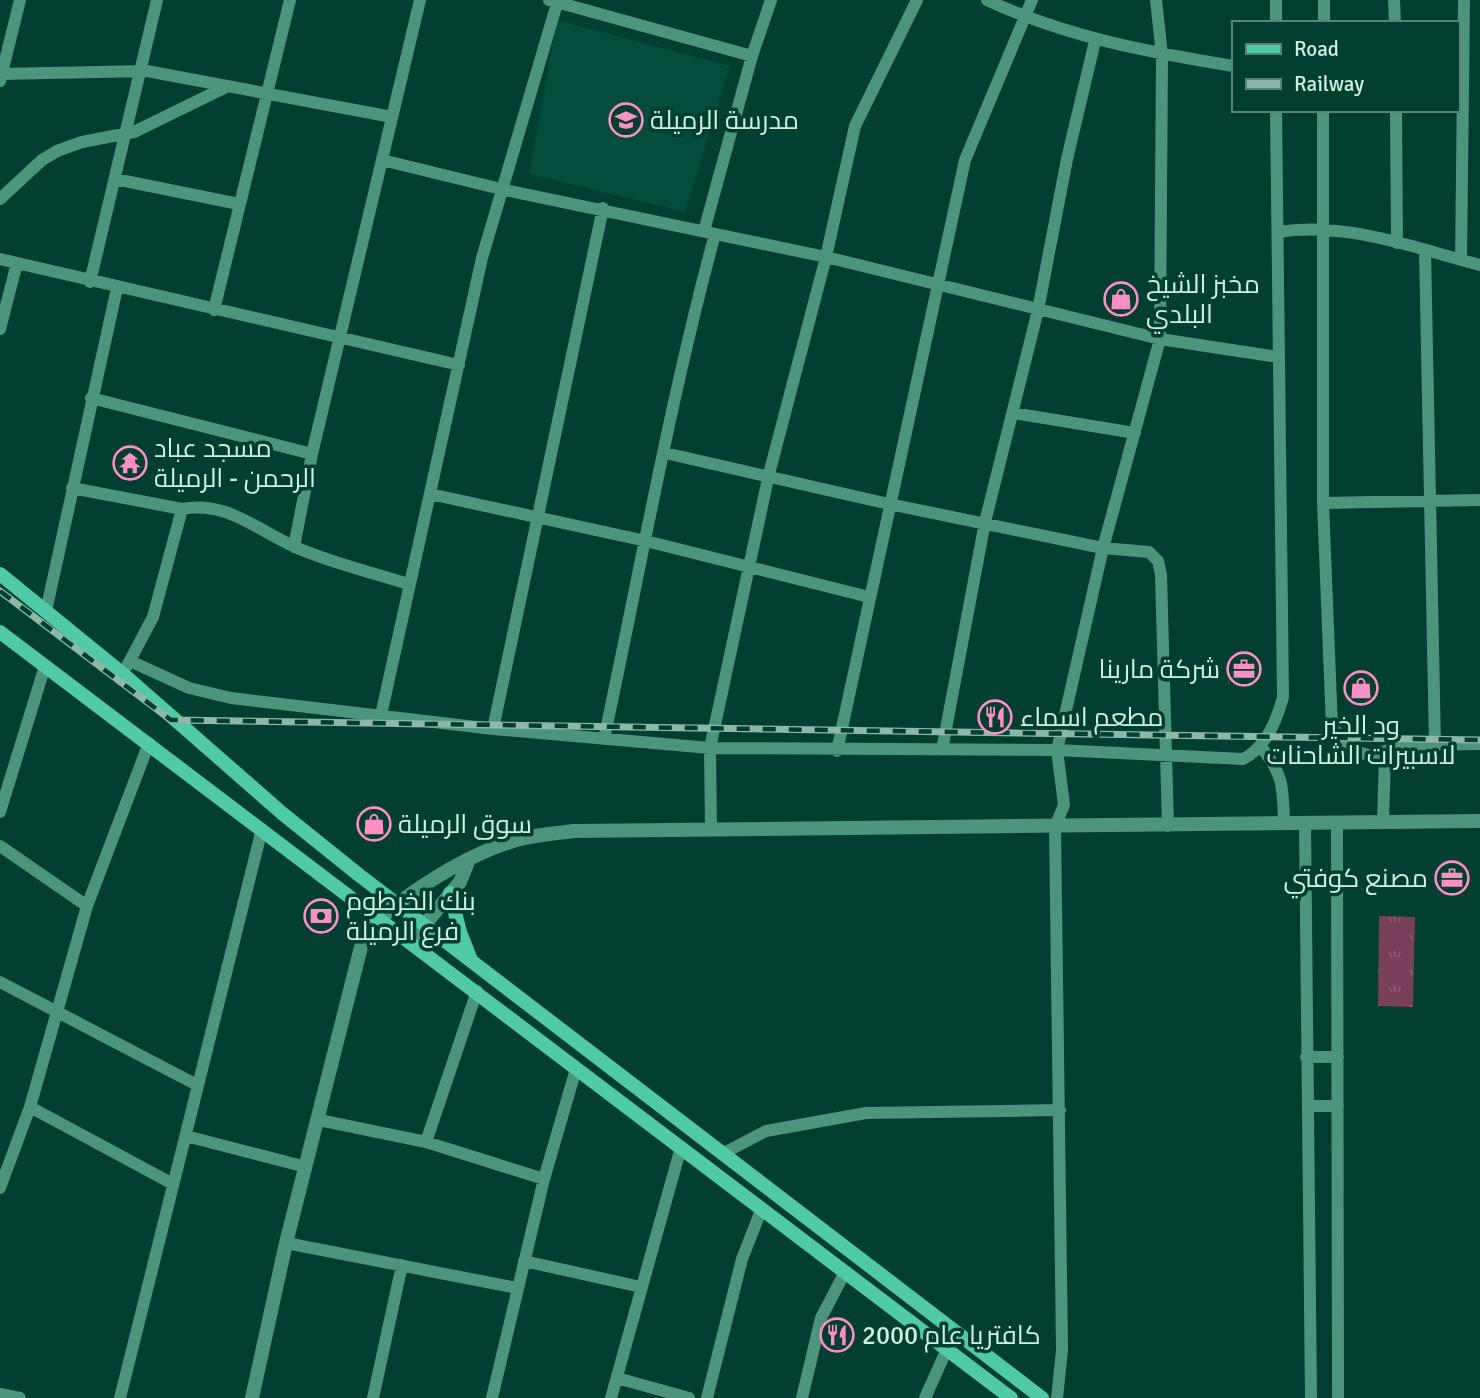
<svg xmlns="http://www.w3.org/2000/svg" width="1480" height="1398" font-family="Signika,Cairo,sans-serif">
<defs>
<pattern id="grass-tufts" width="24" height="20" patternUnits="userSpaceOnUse" patternTransform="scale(1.75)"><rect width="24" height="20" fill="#783f5a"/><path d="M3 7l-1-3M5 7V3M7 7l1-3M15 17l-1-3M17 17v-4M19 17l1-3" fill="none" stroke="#8a5b72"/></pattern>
</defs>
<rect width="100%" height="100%" fill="#023f30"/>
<!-- built -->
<path fill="#044c3b" d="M557,20L730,66L685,212L529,174Z"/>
<!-- grass -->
<path fill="url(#grass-tufts)" d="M1379,916L1415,917L1413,1007L1378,1006Z"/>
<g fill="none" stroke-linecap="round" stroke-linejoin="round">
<!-- minor -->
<path stroke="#4d947d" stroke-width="12" d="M549,0L752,56
M987,0C1066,37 1148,52 1233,66
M1276,0V23
M1394,0L1395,23
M1324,23V0
M0,74L147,71L392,117
M0,81L20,0
M1323,110V503L1332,727L1355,751L1371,756L1403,745L1480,744
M1396,110L1397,243
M382,160L505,190L826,257L1160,339L1278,357
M115,179L239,204
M0,199L42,160L57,151L82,142L134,132L226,87
M704,231L752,56L771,0
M1278,232C1345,221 1415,248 1480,265
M1425,251L1435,745
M0,259L459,365
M1461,260L1464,0
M90,282L157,0
M214,310L290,0
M0,329L17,263
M91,398L312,454
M1013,413L1135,433
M665,453L889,504L1103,548L1149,552L1158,561L1161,575L1168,826
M72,488L182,509C226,500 257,530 295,547C331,563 371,572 408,584
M430,494L646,541L869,597
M1323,503L1480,500
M294,547L312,454L420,0
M46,611L117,288
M130,661L189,688L231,698L493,729L710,748L1057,750L1243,759C1265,748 1277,720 1283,697L1276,110
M127,666L153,617L182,509
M381,715L482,258L558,0
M493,729L603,208
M604,739C640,571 670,400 715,234
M1260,746C1284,774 1283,788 1284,824
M942,750L985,522L1038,310L1067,159L1095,41
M837,751L965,160L1032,0
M0,812L45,666
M1383,822L1385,754
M1305,823L1311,1398
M1337,823L1338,1398
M711,829L710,748L769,474L826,257L855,126L917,0
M0,846L87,906
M0,982L197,1085
M1306,1057H1338
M1308,1106H1338
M30,1107L173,1184
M319,1120L426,1142L544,1179
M186,1136L306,1167
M426,1142L477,991
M724,1153L766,1131L866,1113L1060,1110
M0,1188L30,1107L87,906L149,743
M286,1243L517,1288
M524,1261L641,1287
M617,1378L689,1398
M0,1394L20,1398
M120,1398L262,829
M373,1398L402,1265
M492,1398L544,1179L576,1069
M611,1398L681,1147
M707,1398L742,1259L762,1208
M802,1398L821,1318L845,1272
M925,1398L947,1349
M1057,1398L1062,1350L1055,827L1064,805L1057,750L1103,548L1160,339L1162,55L1156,0"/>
<!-- tertiary -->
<path stroke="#4d947d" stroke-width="14" d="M411,941L460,882L468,862
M252,1398L286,1243L362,943C384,902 467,856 510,842C530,835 552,834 573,831L1480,821"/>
<!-- secondary -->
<path stroke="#50caa6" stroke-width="14" d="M0,574L123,674L283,814L359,875L1042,1398
M0,632C339,885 674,1143 1011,1398
M450,893L460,932L471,960"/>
<defs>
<path id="rail" d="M0,591L171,720L1480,740"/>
</defs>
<!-- rail casing -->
<use href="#rail" stroke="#8cb7a9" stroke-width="7"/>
<!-- rail -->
<use href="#rail" stroke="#023f30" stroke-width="4.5" stroke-dasharray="13" stroke-linecap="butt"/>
</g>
<!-- icons -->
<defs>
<symbol id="school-ring" viewBox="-11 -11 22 22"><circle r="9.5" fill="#023f30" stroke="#fc8fc3" stroke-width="1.5"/><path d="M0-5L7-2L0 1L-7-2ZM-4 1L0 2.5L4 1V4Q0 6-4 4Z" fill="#fc8fc3"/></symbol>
<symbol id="shop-ring" viewBox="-11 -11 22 22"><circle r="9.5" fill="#023f30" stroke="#fc8fc3" stroke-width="1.5"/><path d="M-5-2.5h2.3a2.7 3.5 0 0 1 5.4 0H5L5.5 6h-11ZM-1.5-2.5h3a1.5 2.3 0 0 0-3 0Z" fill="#fc8fc3"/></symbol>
<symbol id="temple-ring" viewBox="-11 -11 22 22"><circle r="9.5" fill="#023f30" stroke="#fc8fc3" stroke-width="1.5"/><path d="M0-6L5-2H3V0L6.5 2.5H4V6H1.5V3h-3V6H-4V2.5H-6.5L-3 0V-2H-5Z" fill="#fc8fc3"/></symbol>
<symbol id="office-ring" viewBox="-11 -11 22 22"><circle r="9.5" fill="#023f30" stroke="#fc8fc3" stroke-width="1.5"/><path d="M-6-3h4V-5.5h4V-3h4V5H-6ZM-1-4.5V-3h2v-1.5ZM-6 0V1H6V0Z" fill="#fc8fc3"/></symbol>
<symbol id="restaurant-ring" viewBox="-11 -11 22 22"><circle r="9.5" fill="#023f30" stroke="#fc8fc3" stroke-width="1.5"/><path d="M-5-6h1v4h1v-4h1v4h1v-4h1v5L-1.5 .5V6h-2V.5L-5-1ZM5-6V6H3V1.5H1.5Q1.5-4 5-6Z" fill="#fc8fc3"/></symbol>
<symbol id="bank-ring" viewBox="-11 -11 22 22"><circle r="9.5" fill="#023f30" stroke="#fc8fc3" stroke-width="1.5"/><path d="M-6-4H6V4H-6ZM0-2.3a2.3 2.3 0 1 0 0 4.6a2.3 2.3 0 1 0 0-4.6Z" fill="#fc8fc3"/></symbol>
</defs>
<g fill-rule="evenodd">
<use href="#school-ring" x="607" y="101" width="38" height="38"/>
<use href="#shop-ring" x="1102" y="280" width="38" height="38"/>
<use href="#temple-ring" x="111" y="444" width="38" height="38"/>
<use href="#office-ring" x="1225" y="650" width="38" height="38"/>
<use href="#shop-ring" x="1342" y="669" width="38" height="38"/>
<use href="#restaurant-ring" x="976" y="698" width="38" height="38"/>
<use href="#shop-ring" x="355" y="805" width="38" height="38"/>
<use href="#office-ring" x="1433" y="859" width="38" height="38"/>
<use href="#bank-ring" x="302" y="897" width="38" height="38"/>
<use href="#restaurant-ring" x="818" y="1316" width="38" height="38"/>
</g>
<g text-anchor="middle" stroke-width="7" stroke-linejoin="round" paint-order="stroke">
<!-- poi labels -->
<g font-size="26" fill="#cef0e3" stroke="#023f30" text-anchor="start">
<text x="650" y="129">مدرسة الرميلة</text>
<text x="1146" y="293">مخبز الشيخ<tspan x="1146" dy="30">البلدي</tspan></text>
<text x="154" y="457">مسجد عباد<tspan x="154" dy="30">الرحمن - الرميلة</tspan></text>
<text x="1220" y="678" text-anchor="end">شركة مارينا</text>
<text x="1020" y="726">مطعم اسماء</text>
<text x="1361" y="734" text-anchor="middle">ود الخير<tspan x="1361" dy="30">لاسبيرات الشاحنات</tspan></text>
<text x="398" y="833">سوق الرميلة</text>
<text x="1428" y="887" text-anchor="end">مصنع كوفتي</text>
<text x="346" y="910">بنك الخرطوم<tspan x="346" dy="30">فرع الرميلة</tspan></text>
<text x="862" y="1344">كافتريا عام 2000</text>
</g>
</g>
<!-- legend -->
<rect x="1232" y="21" width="228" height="91" fill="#023f30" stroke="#548678" stroke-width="2"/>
<rect x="1246" y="44" width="35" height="10" fill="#50caa6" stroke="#548678" stroke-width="2"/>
<text x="1294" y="56" font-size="21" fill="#cef0e3">Road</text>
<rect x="1246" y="79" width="35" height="10" fill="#8cb7a9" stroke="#548678" stroke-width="2"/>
<text x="1294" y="91" font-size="21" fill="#cef0e3">Railway</text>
</svg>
